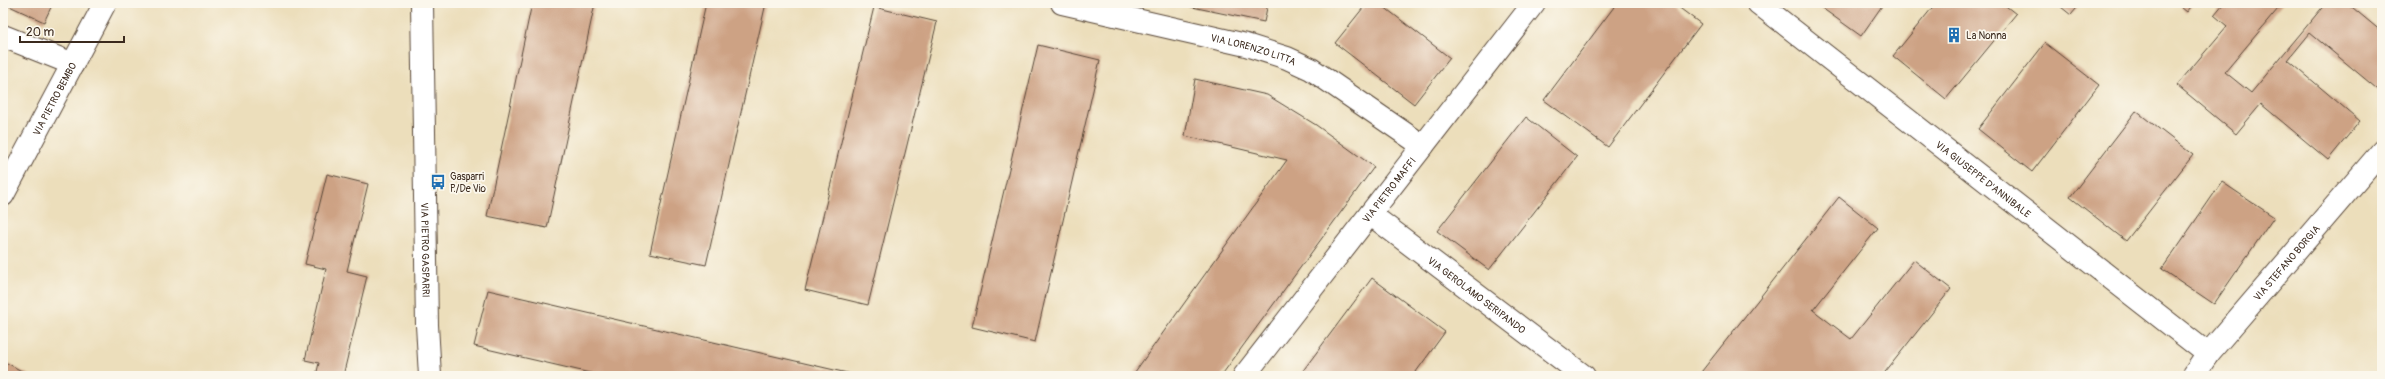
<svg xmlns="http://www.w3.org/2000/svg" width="2385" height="379" font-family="Pangolin,sans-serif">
<rect width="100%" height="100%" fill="#fbf7ec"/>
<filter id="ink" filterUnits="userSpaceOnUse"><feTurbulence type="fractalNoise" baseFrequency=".025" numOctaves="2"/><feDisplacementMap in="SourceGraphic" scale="8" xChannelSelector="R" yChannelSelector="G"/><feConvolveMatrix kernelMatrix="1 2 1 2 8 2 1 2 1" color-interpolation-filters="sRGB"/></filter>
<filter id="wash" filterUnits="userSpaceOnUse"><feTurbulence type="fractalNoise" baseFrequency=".012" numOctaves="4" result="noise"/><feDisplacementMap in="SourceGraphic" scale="16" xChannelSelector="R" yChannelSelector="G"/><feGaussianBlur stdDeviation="0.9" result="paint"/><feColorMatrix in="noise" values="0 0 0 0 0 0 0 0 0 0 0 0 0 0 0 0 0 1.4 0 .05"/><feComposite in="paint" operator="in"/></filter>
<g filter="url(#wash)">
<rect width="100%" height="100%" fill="#ecdebb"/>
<g id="blocks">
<!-- building -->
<path fill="#cda284" d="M3,3H53L44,22Z
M532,3H595L547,228L487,216Z
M706,3H766L706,265L650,253Z
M1173,3H1268L1264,22Z
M1367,3H1379L1450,58L1414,104L1335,43Z
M1617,3H1673L1701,24L1608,147L1544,100Z
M1815,3H1884L1861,36Z
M1936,3H2002L2016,14L1946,99L1893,56Z
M2056,3H2081L2071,15Z
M2176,3H2194L2187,12Z
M2224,3H2283L2225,72L2251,93L2326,3H2347L2382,32V93L2310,33L2288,60L2360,121L2328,160L2261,104L2236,134L2177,85L2227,26L2214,15Z
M874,7L937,22L868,305L805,290Z
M2045,43L2099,85L2032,172L1978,129Z
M1038,45L1100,60L1035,342L972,327Z
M1195,79L1267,95L1316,125L1374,167L1221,376H1132L1287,160L1185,136Z
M2136,111L2193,155L2126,241L2070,197Z
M1526,117L1577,157L1489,270L1437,231Z
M327,174L368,184L347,271L367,276L343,376H316L319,363L305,360L326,269L305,264Z
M2222,182L2274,217L2214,304L2162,269Z
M1839,197L1878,228L1813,310L1851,339L1914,260L1951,289L1882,376H1698Z
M1372,278L1445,332L1413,376H1299Z
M488,290L856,375V376H603L474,346Z
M3,361L31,376H3Z"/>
</g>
</g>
<g filter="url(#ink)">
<use href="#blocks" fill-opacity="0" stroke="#564536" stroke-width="1"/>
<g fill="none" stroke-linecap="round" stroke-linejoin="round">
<defs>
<g id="minor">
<path id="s1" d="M422,3L427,325L430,376"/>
<path id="s2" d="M1062,3L1246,45L1287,58L1311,69L1423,146"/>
<path id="s3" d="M1758,3L2208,354"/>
<path d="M3,36L73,64"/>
<path id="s4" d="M3,195L105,3"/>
<path id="s5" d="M1370,214L1584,376"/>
<path id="s6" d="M1244,376L1534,3"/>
<path id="s7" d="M2193,376L2208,354L2382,151"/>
</g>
</defs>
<!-- minor casing -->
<use href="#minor" stroke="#564536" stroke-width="24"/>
<!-- minor -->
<use href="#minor" stroke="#fff" stroke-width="22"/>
</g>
</g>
<!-- icons -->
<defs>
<symbol id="building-bare" viewBox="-9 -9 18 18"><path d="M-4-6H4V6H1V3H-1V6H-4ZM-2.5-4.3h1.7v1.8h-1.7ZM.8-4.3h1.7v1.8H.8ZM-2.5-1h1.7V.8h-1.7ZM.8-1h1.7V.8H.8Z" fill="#1f6fb2" stroke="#fbf7ec" stroke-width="2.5" paint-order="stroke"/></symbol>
<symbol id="bus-bare" viewBox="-9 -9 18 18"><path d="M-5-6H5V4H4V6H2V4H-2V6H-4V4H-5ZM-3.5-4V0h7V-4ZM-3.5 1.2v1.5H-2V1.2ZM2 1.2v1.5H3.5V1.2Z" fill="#1f6fb2" stroke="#fbf7ec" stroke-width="2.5" paint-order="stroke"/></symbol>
</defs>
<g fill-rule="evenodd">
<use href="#building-bare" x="1943" y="24" width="22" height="22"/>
<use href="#bus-bare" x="427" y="171" width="22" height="22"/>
</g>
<g text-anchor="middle" stroke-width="3.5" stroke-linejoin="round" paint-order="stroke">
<!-- poi labels -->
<g font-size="10" fill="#3b2a1e" stroke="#fbf7ec" text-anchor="start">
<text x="1966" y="39">La Nonna</text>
<text x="450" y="180">Gasparri<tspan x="450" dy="12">P./De Vio</tspan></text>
</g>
<!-- street labels -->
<g font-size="10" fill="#3b2a1e" stroke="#fbf7ec">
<text dy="4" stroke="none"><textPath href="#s2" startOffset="197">VIA LORENZO LITTA</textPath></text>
<text dy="4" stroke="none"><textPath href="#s4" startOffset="109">VIA PIETRO BEMBO</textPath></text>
<text dy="4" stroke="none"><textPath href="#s3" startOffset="286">VIA GIUSEPPE D'ANNIBALE</textPath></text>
<text dy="4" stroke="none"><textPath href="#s6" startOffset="236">VIA PIETRO MAFFI</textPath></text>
<text dy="4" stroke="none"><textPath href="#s1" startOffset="247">VIA PIETRO GASPARRI</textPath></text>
<text dy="4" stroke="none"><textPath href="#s7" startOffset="147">VIA STEFANO BORGIA</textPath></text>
<text dy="4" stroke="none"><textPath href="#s5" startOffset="134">VIA GEROLAMO SERIPANDO</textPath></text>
</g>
</g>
<!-- margin -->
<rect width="2385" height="379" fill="none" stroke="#fbf7ec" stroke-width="16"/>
<!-- scale -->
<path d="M20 36v6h104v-6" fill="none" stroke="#3b2a1e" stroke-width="2"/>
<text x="26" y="36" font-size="12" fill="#3b2a1e" stroke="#fbf7ec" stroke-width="3" paint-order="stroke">20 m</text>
</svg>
